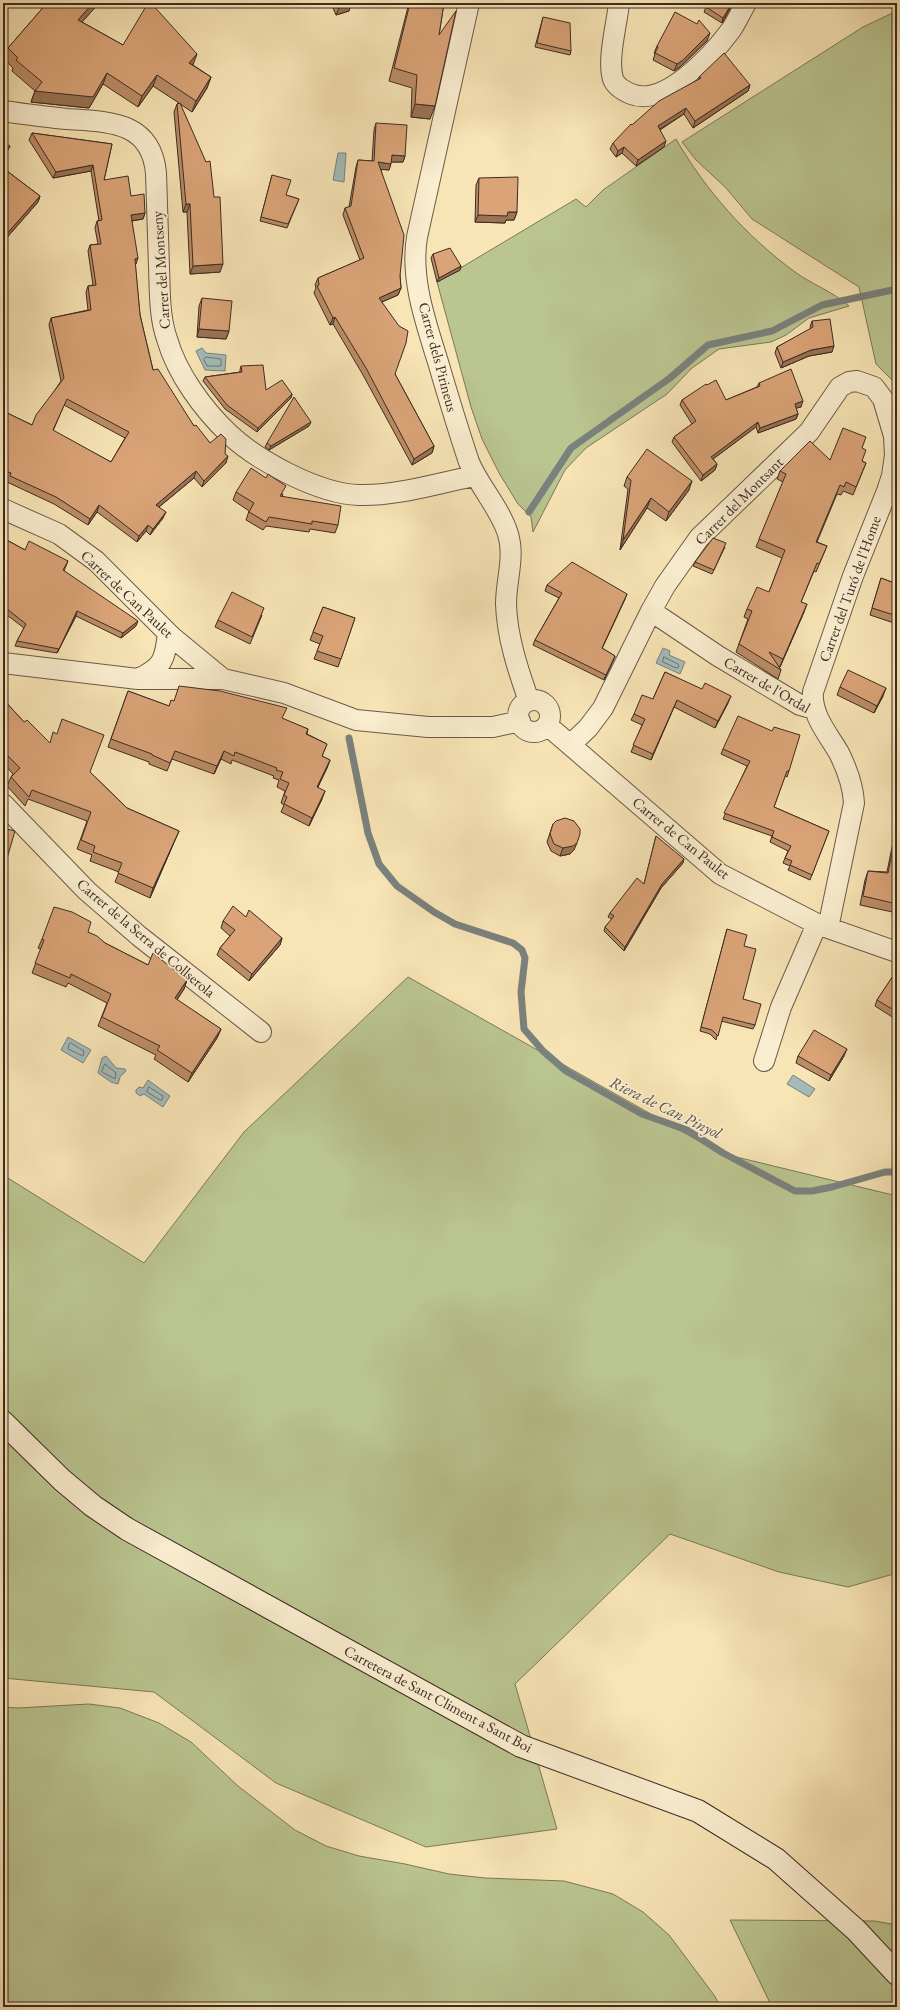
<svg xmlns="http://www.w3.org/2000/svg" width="900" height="2010" font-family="'EB Garamond',serif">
<rect width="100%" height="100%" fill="#f8e5b6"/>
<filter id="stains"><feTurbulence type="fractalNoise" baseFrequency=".005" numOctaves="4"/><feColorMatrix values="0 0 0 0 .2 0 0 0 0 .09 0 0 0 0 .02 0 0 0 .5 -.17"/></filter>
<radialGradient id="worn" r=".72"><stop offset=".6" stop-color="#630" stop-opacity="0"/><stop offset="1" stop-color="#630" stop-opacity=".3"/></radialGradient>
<!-- green -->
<path fill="#bac590" stroke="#7c785a" d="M897,11V385L876,364L859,287L752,219L726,188L696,160L682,142L863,27Z
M676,139C706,191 746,236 795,272C811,284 834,292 849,306L809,318L786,335L771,342L719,349L692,368L667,394L586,448L565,470L533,532L531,517L518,504L499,473L482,439L471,407L437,282L576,199L586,207L603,190Z
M408,977L720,1153L897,1196V1573L848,1587L779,1572L670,1534L515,1684L557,1829L426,1847L276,1783L154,1692L3,1678V1175L144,1263L244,1132Z
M89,1704L120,1708L159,1723L191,1742L238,1786L295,1830L326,1846L359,1856L405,1864L449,1874L485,1878L564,1881L613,1894L643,1912L669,1935L714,1995L721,2007H3V1707L18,1708Z
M730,1920L875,1921L897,1925V2007H772Z"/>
<!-- water -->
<path fill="#a3bcba" stroke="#7a827e" d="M338,153H346L344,182L333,180Z
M202,348L206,353L226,355L225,371L205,370L196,351Z
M663,648L670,651L669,655L685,662L680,674L656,663Z
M68,1037L91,1050L83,1063L61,1050Z
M106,1056L116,1068L125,1069L126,1071L120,1077L118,1084L111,1082L98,1073L102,1058Z
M793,1075L815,1089L809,1097L787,1084Z
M148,1080L170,1096L163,1107L144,1094L140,1096L136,1093V1090L139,1087L143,1088Z"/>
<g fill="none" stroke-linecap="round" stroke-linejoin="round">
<!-- shore -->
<path stroke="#70746e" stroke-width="1" d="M206,357L221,359V366H207L204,360Z
M664,657L678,664L679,667L676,668L663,662Z
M71,1043L84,1051L83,1056L68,1049L69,1044Z
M105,1064L116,1073L115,1079L102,1072Z
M149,1087L163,1096L162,1100H160L147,1092Z"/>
<!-- stream -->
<path stroke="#7a827e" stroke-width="7" d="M529,512L571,448L670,378L708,345L772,331L822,305L897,289
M349,738L368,833L379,864L397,886L434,912L455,924L513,943L522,950L525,958L521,992L524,1029L543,1051L566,1071L642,1114L687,1130L723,1153L795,1191H812L832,1187L885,1172H897"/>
<defs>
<path id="street" d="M469,3L417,237C410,279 426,323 438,362C448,396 458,429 469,462C479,486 501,510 508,534C515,557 506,580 506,604C507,637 518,670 529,701
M619,3C617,24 607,59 613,79C616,87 624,91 631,94C665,108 713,54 731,30C737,21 741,12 746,3
M3,111C24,114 46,117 67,119C109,122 151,121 156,173C157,205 158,236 159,267C160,291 159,316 167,339C177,374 203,409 229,434C258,461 319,494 359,495C398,496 437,483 475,476
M3,509L59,534L96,561L172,637L223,679
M651,611L718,656L800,705L814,709
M3,663L138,679H223L284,693L356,720L428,727H493L520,721
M138,679C163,667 165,660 168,633
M518 716a16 16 0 1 1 32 0a16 16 0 1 1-32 0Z
M547,725L720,874L817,924L897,952
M570,745L588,728L603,708L651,611L665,586L699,538L809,432L840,387L849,382L857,381L874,387L883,399L894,436L895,455L892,476L887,491L853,576L813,692C811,715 828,734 839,753C847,769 853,785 854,803L828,928
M3,804L87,891L139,936L261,1032
M764,1061L781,1007L817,924"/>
<path id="secondary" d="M3,1422L62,1480L93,1506L127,1529L521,1746L698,1811L776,1859L856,1930L897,1974"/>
</defs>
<!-- street casing -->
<use href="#street" stroke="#6c5a48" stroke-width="22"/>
<!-- secondary casing -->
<use href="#secondary" stroke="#3d2b23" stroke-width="24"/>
<!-- street -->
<use href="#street" stroke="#faeed0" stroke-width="20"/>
<!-- secondary -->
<use href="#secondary" stroke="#faeed0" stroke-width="22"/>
</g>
<!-- wall -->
<path fill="#bb8d67" stroke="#3d2b23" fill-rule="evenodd" d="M47,3H99L82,22L123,45L193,65L211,77L207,88L192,112L180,104L220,272L190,274L187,212H183L174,112L177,104L179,103L153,86L138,107L103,84L89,108L31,102L35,91L12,71L13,68L4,59L8,48Z
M331,3H351V4L349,11L336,15Z
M407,3H444L439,35L430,119L411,117L412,88L389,81L409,3Z
M733,3L722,23L704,12L706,7Z
M543,17L571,51L570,55L535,47Z
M707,41L680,67L674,71L653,60L655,54L654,53L657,46Z
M699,77L750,85L748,91L693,128L684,114L660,130L664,147L636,166L622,153L616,157L610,149L613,143L632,125L698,79Z
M376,123L405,156L403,162H391L389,170L381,169L400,276L401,288L398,295L382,302L395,374L434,446L432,453L412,465L363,375L333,324L330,325L314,293L316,288L315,285L318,278L360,260L343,215L345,208L349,207L356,167L358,160L372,161L374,130Z
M32,133L112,144L104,180L131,196L145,213L143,219L132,221L136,264H135L140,315L153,370L194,426L210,443L225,454L226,463L202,487L194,478L159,507L163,518L150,535L146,531L137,542L97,512L88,525L54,504L7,482L8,480L3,477V411L32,425L61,381L49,325L51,318L88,310L86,292L88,286L93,285L88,251L90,245L98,244L95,228L97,221H99L91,171L53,178L29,140ZM64,405L125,438L111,462L53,431Z
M3,168L40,196L38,202L3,242Z
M272,175L286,195L299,199L287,228L260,221Z
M479,178L517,212L514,220H506L505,223L475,222L476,185Z
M433,254L461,266L460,270L437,282L431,258Z
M202,298L229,331L226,339L197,337L199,306Z
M812,321L832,352L809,356L781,368L775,353L777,347L811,329L810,327Z
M241,366L266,390L292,394L291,398L257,432L225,409L203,381L205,377L240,372V370Z
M759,383L801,407L796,408L798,414L796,419L758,433L756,427L713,459L717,464L715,470L701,481L672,442L674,437L692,424L680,405L682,400L707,385L726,400L757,387Z
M309,426L269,450L265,447L267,443Z
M862,448V461L866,463L853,495L843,491L841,495L837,494L817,542L827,546L816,572L814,571L801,602L804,612L780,667H779L781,670L778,679L736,652L748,619L744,617L747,609L769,592L782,558L756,547L783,482L777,479L780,471L830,460Z
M627,477L689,490L666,521L647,508L620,550L628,489L624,486Z
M236,492L283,494L282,497L338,525L335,533L310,529L309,532L266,526L263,530L246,520L249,511L233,500Z
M3,538L25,550L68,561L64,571L136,626L121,638L76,616L57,653L15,646L17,641L24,628L3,612Z
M725,547L712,574L693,566L695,562Z
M881,578L897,584V624L870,615Z
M547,585L625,599L602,648L615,656L613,661L604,680L533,645L535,640L559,598L545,591Z
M323,607L355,618L338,667L314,659L320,644L310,640Z
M262,615L250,644L215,627L218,620Z
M665,672L728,703L715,728L674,707L651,760L631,752L642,725L631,720L634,714L653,699Z
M840,687L883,696L874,713L837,695Z
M128,691L169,706L174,701L283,719L308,729L307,734L327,744L322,756L330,760L327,768L318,787L322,799L309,826L281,812L284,805L281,803L285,791L277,787L279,780L273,778L274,776L232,760L231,764L221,759L214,774L172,759L167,771L149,764V762L108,747Z
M3,699L24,722L49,743L90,772L127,808L179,831L175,840L150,898L115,882L119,872L90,861L92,855L77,849L87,821L28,799L25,806L7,786L11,777L13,774L3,763Z
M723,749L789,771L787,777L785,776L774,807L829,831L810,880L788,870L790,866L783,863L788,851L770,842L772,836L723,819L747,766L721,754Z
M553,824L574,850L570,854L560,856L551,851L547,842Z
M656,836L683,863L661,888L624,951L604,931L605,927L612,919L608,917L610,913L644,884Z
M895,839H897V913L860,905L865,880L868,871L887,872L892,847Z
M246,917L282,938L280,945L249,981L217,955L220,948L230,936L221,928L223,921Z
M727,929L744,946L743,999L755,1025L753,1029L721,1021L716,1040L710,1034L700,1031Z
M88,932L105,943L148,965L187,980L184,989L177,1000L221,1029L217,1038L188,1082L154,1059L156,1055L98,1026L107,1003L68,983L66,987L32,973L41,949L38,948L42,939Z
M897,970V1020L875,1006L877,1000Z
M798,1056H844L829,1081L796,1063Z"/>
<!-- shaded-wall -->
<path fill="#997354" stroke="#3d2b23" d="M93,3H99L74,31L78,20Z
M732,3H733L722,23L723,18Z
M351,4L349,11L336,15L339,8Z
M710,33L707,41L680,67L674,71L677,64Z
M197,54L193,65L189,63Z
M107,73L103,84L89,108L31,102L35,91Z
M157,75L153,86L138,107L142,96Z
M211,77L207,88L192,112L196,101Z
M750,85L748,91L693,128L695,121Z
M415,104L435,106L430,119L411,117Z
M686,108L684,114L655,132L658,126Z
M666,141L664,147L636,166L638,160Z
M10,146L7,152L3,158V155Z
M624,147L622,153L616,157L618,151Z
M392,155L405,156L403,162H389Z
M378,162L391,164L389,170L376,169Z
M93,165L91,171L53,178L56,172Z
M40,196L38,202L3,242L5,236Z
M186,204H190L187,212H183Z
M508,212H517L514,220H506L505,223L475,222L478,215Z
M145,213L143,219L129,221L131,215Z
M138,258L136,264L132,265L135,259Z
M223,264L220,272L190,274L193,266Z
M461,266L460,270L437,282L439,278Z
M401,288L398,295L377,304L379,298Z
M335,317L333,324L330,325L333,318Z
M199,329L229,331L226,339L197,337Z
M834,346L832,352L809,356L781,368L783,362L811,350Z
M292,394L291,398L257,432L258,428Z
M803,401L801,407L793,409L795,404Z
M798,414L796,419L758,433L760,428Z
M311,422L309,426L269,450L271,446Z
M758,422L756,427L709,462L711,457Z
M434,446L432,453L412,465L414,459Z
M228,456L226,463L202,487L204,481Z
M717,464L715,470L701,481L703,475Z
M196,471L194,478L154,511L156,505Z
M692,481L689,490L666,521L669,512Z
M651,498L647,508L620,550L623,540Z
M99,505L97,512L88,525L90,519Z
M166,512L163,518L150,535L153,529Z
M148,525L146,531L137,542L139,536Z
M627,594L625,599L600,653L602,648Z
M807,604L804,612L780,667L783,659Z
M77,611L76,616L57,653L59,649Z
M138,621L136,626L121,638L123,633Z
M615,656L613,661L604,680L606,675Z
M886,688L883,696L874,713L877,706Z
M731,696L728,703L715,728L718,721Z
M677,700L674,707L651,760L653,754Z
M224,751L221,759L214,774L217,766Z
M330,760L327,768L314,795L317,787Z
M325,791L322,799L309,826L312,818Z
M179,831L175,840L150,898L153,888Z
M577,843L574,850L570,854L560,856L563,848Z
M684,859L683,863L661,888L624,951L625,947L662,884Z
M282,938L280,945L249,981L252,974Z
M187,980L184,989L171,1008L175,998Z
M221,1029L217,1038L188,1082L192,1073Z
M847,1049L844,1056L829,1081L831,1075Z"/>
<!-- building -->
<path fill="#daa478" stroke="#3d2b23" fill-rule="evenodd" d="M47,3H93L78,20L123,45L148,3H151L197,54L189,63L211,77L196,101L157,75L142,96L107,73L93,97L35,91L42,82L16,60L18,58L8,48Z
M336,3H351V4L339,8Z
M410,3H444L439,35L456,11L435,106L415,104L417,75L394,68Z
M708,3H732L723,18L706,7Z
M675,12L697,24L699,20L710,33L683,60L677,64L655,53L658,47L657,46Z
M543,17L570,23L571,51L537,43Z
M724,53L750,85L695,121L686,108L658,126L666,141L638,160L624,147L618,151L613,143L631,124L632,125L659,101L701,78L699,77Z
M180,103L206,162L210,161L214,197H220L223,264L193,266L190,204H186L177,104Z
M376,123L407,125L405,156L392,155L391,164L378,162L404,235L400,276L401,288L379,298L399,326L408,331L406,343L395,374L434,446L414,459L366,368L335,317L333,318L317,286L319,285L318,278L364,258L345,208L351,206L358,160L374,161Z
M32,133L112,144L104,180L128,176L131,196L144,194L145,213L131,215L138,258L135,259L140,315L153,370L158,369L194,426L196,425L210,443L221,434L226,439L225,454L228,456L204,481L196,471L156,505L166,512L153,529L148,525L139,536L99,505L90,519L56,497L10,476L11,473L3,470V411L32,425L36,415L64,378L51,318L91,310L88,286L96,285L90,245L101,244L97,221L102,220L93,165L56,172ZM67,399L129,432L111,462L53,430Z
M3,142L10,146L3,155Z
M3,168L40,196L5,236L3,234Z
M272,175L291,180L286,195L299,199L288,224L261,217Z
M518,177L517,212H508L507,216L478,215L479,178Z
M450,248L461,266L439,278L433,254Z
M202,298L232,301L229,331L199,329Z
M830,319L834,346L811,350L783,362L777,347L813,327L812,321Z
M263,365L266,390L282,380L292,394L258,428L227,405L205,377L242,372L241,366Z
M791,369L803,401L795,404L798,414L760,428L758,422L711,457L717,464L703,475L674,437L696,421L682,400L706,384L707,385L716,380L726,400L760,386L759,383Z
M294,397L311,422L271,446L267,443Z
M843,428L866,437L862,448L866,450L862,461L866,463L856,487L846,482L844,487L840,485L816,542L827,546L819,564L817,563L801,602L807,604L783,659L769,652L781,670L739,644L752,611L747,609L757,587L769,592L785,550L759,539L786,474L780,471L810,441L830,460Z
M647,449L692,481L669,512L651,498L623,540L631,480L627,477Z
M251,468L266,478L268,474L286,486L280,496L341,506L338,525L312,521V524L269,517L266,522L249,512L254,503L236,492Z
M3,538L25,550L29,541L68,561L63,570L138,621L123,633L77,611L59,649L17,641L26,624L3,606Z
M713,538L726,543L714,570L695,562Z
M572,562L627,594L602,648L615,656L606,675L535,640L562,593L547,585Z
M881,578L897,584V616L872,608Z
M232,592L264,608L252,637L218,620Z
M323,607L355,618L341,659L317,651L323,636L313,632Z
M848,670L886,688L877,706L840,687Z
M665,672L702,689L705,683L731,696L718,721L677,700L653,754L633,745L645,719L634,714L642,695L653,699Z
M179,686L220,691L287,708L282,718L308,729L306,734L327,744L322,756L330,760L317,787L325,791L312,818L284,804L287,797L284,795L289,783L280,779L283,772L276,770L277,768L235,752L234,756L224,751L217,766L175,751L170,763L152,755V754L111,739L128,691L169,706L171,700L174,701Z
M3,699L24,722L27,720L50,743L53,732L57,734L62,719L104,735L90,772L127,808L179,831L153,888L118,873L122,863L93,852L95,846L81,840L91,812L32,790L29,797L11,777L20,768L3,751Z
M738,716L772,731L774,727L800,735L789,771H787L774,807L829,831L812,875L790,865L792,861L785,858L791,846L772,837L774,831L724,813L750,761L723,749Z
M565,818L574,821L580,829V834L577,843L573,846L563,848L554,844L550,834L553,824L556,821Z
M3,828L15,831L8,855L3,869Z
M656,836L684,859L662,884L625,947L605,927L614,916L610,913L637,878L644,884Z
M895,839H897V904L863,896L868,871L888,873Z
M233,906L246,917L249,910L282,938L252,974L220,948L235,930L223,921Z
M54,907L72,912L91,922L88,932L97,936L105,943L148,965L153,953L187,980L175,998L221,1029L192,1073L157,1050L160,1046L102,1017L111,994L71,974L70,978L35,963L44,940L42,939Z
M727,929L747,935L744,946L756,949L743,999L761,1004L755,1025L723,1017L718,1036L712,1030L701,1027Z
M897,970V1012L877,1000Z
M814,1030L847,1049L831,1075L798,1056Z"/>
<g text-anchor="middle" stroke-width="3.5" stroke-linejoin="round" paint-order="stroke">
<!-- street labels -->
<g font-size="15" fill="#3d2b23" stroke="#faeed0">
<text transform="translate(161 270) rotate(-94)" y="5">Carrer del Montseny</text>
<text transform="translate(438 357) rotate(75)" y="5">Carrer dels Pirineus</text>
<text transform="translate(739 501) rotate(-45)" y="5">Carrer del Montsant</text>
<text transform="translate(850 589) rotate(-70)" y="5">Carrer del Turó de l'Home</text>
<text transform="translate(127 594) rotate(43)" y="5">Carrer de Can Paulet</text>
<text transform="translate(767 685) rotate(30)" y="5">Carrer de l'Ordal</text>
<text transform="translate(681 838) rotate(39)" y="5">Carrer de Can Paulet</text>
<text transform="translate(146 938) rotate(40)" y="5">Carrer de la Serra de Collserola</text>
<text transform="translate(438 1699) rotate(28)" y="5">Carretera de Sant Climent a Sant Boi</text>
</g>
<!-- water labels -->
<g font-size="16" font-style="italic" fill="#564f49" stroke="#faeed0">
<text transform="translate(666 1107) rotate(26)" y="6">Riera de Can Pinyol</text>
</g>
</g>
<!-- margin -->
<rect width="900" height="2010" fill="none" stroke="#f8e5b6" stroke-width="16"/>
<rect x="4" y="4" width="892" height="2002" fill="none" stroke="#3d2b23" stroke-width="2"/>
<rect x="8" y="8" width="884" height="1994" fill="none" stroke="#3d2b23"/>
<rect width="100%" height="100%" filter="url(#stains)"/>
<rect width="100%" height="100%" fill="url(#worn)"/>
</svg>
